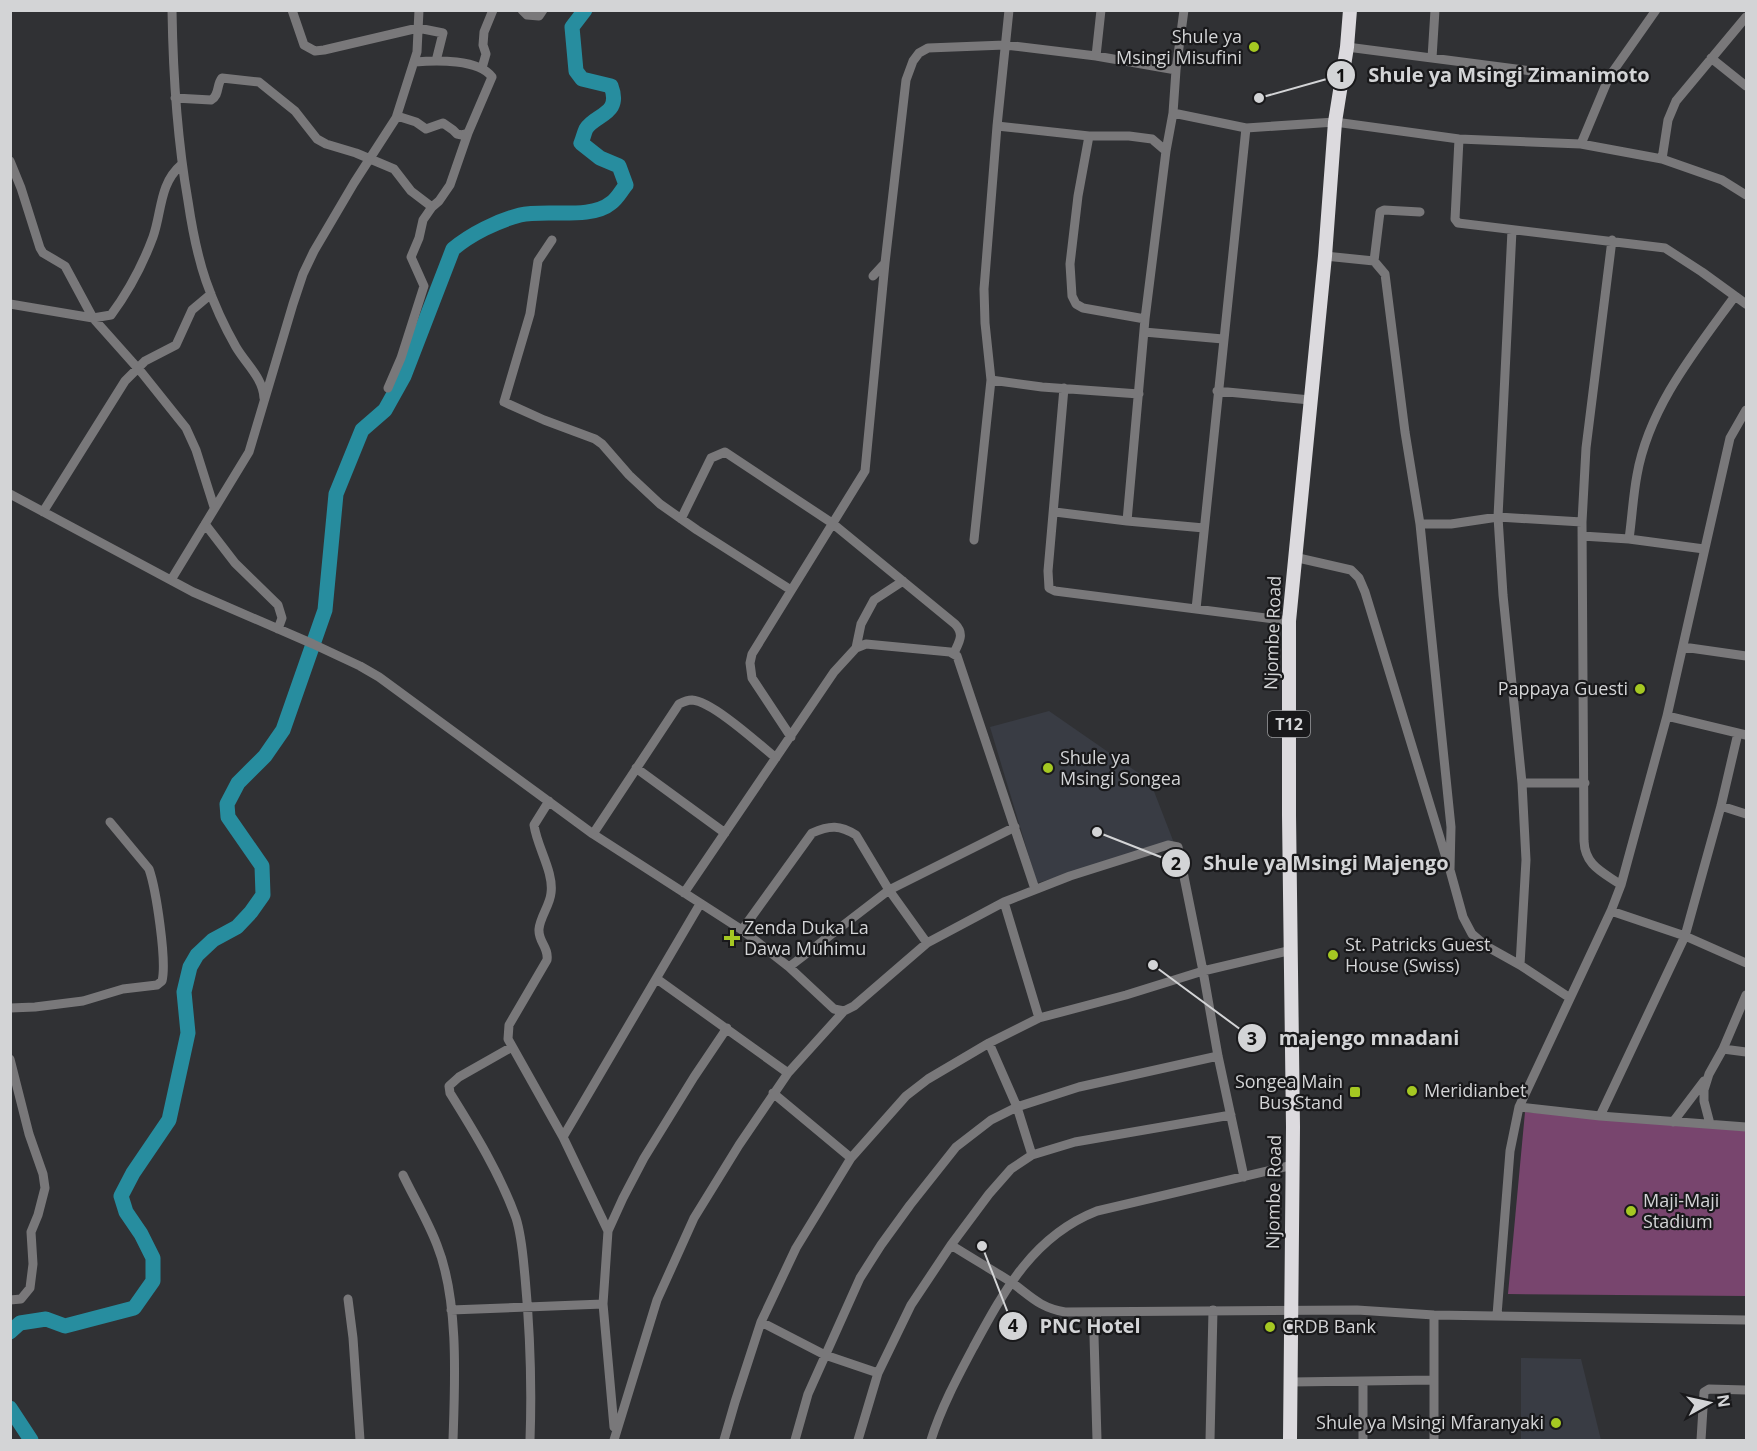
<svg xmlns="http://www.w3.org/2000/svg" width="1757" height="1451" font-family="'Open Sans',sans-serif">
<rect width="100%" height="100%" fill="#303134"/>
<!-- built -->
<path fill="#393c44" d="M1049,711L1150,781L1174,843L1037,883L990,727Z
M1521,1358L1581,1359L1601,1440H1521Z"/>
<!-- pitch -->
<path fill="#78456e" d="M1525,1112L1746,1128V1296L1508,1294Z"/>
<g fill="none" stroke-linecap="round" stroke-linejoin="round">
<!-- river -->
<path stroke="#278d9f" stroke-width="15" d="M10,1332L20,1323L46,1319L65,1326L134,1308L153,1281V1258L141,1234L126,1212L121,1196L133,1173L169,1120L188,1033L184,992L190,967L197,955L213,940L237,927L251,912L263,895L262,866L228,817L227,804L238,783L265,756L283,730L325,610L336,494L362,430L385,410L404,376L453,249C471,234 497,221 520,215C545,209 591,220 611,203C617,199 621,191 626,185L619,166L600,158L581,143C583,139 584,133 586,129C595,114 622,115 611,86L582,79L576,71L572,27L585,10
M10,1408L31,1440"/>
<!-- minor -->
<path stroke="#79787a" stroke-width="9" d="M172,10C173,75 177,138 188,201C192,228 197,255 206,281C214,304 224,326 236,347C246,364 263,378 264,398
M292,10L304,45L315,51L324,50L418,28L443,33L436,61
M522,10L527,15L539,16L543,10
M1347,47L1562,75L1609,77
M1096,56L1101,10
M1432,58L1435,10
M1711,58L1746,86
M482,68L486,54L483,45L484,32L493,10
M175,98L211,100C220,95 216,85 222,78L259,82L295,111L317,139L326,144L356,153L394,169L411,191L432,207
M1173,113L1246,128L1335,122L1459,139L1581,144L1662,159L1722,180L1746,195
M397,116L416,122L426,129L443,123L453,130L457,134L462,135L468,133
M997,126L1089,136H1129L1152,139L1166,151
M1089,136L1078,196L1070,264L1072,296L1076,304L1083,308L1145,319
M1459,139L1455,219L1458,223L1665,248L1702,272L1746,304
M1581,144L1609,77L1656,10
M1662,159L1668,120L1676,101L1746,17
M10,161L21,188L40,248L43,253L65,266L93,318L142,373L186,428L196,450L214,507
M1512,230L1498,517L1503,595L1522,783L1526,860L1520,965
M552,240L538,261L530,314L504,402L544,420L595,439L602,444L629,475L660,504L697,530L791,590
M1612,240L1586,448L1582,522L1584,841C1585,866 1603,872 1621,885
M1325,256L1374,261L1385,274L1405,432L1420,524L1451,827L1450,870L1463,917L1472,934L1486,946L1520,965L1570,998
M1374,261L1380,212L1384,210L1420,212
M873,276L885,263
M10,304L93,318L111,315C128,292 143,264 153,237C162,212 159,184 181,165
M1144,332L1223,339
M991,380L1042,387L1139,394
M388,388L401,358L424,286L411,257L419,238L423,220L432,207L439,201L450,185L468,133L492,77C479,59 436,60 415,62
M1064,388L1048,571L1049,588L1055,591L1289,621
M1217,391L1310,400
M10,494L193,592L313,644L360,666L379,677L593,834L742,930L789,967L834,1009L844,1011L854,1006L927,943L1004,902L1070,876L1168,845L1178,847L1203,971L1218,1056L1244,1177
M43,512L125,381L145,361L176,345L192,310L211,294
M1055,512L1127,521L1204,528
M681,519L711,458L725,452L832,523L955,624C965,634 959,642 954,653
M1127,521L1145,319L1166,151L1173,113L1176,70L1184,10
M205,524L235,563L278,605L282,618L278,629
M1420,524H1451L1498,517L1582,522
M1582,536L1629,539L1704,549
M1629,539C1632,518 1633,496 1637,475C1649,407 1695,351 1735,296
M974,540L991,380L985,323L984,289L997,126L1009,10
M1294,557L1351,570L1359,578L1365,592L1447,861
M171,580L249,452L293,304L303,274L314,251L354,183L396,118L417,52L419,10
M1196,609L1246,128
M1683,647L1746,656
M856,648L861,624L874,600L903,581
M1667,716L1746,735
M791,737L752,678L750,663L752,654L865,471L885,263L906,80L913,61L919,53L928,48L1005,45L1096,56L1176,70
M636,768L725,833
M1522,783H1585
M549,801L534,825C537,847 554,872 551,893C550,905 540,917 539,929C538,942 549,947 547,960L509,1025L508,1039L563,1137L608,1231
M1721,806L1746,814
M593,834L679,704C683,702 688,700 692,700C712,701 759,744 776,758
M684,893L834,672L856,648L866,644L950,652L957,656L1035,889
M1004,902L1039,1018
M1611,911L1685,936L1746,963
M742,930L812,833C830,825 840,825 856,835L889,890L927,943
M789,967L889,890L1015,827
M657,979L788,1073
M10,1008L35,1007L83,1001L123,989L157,985L162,981C167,961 156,889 149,869L110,822
M989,1043L1017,1107L1032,1155
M512,1047L459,1077L449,1086L450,1093C475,1133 500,1174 516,1218C522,1237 523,1257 525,1277C530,1331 532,1386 530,1440
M1723,1049L1746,1052
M10,1059L29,1134L43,1174L45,1188L38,1215L31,1232L33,1264L30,1288L21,1299L10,1300
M773,1093L851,1158
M1519,1107L1600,1116L1746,1127
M1600,1116L1685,936L1721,806L1738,733
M1673,1122L1704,1081
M1710,1124L1704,1101V1090L1709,1074L1723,1049L1746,995
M563,1137L700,904
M403,1175C414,1198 428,1221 437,1245C459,1300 455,1382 453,1440
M951,1245C970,1257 989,1268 1008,1280C1029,1294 1037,1307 1065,1312L1357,1310L1434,1315L1746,1320
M348,1299L353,1338L360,1440
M451,1310L603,1304
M1097,1312L1094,1336L1097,1440
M1497,1315L1510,1151L1519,1107L1611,911L1621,885L1667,716L1730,438L1746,410
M761,1322L825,1355L878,1373
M1363,1381V1440
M1291,1382L1434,1380
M614,1427L603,1304L608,1231L623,1198L644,1158L694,1077L727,1028
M614,1440L657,1300L694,1218L739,1145L788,1073L844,1011
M724,1440L735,1402L761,1322L796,1248L851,1158L906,1096L928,1079L989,1043L1039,1018L1126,995L1203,971L1292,950
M795,1440L808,1394L860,1278L881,1245L910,1205L956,1147L991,1120L1017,1107L1079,1087L1218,1056
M858,1440L878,1373L911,1305L951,1245L989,1194L1011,1169L1032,1155L1075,1142L1231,1115
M931,1440C941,1408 957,1378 973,1348C1004,1291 1033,1236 1097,1211L1293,1165
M1210,1440L1213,1310
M1434,1440V1315
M1701,1440L1704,1392L1709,1389L1746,1390"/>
<!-- highway -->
<path stroke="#dcdade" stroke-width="14" d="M1290,1440L1293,1127L1289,815V621L1325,256L1335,122L1347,47L1350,10"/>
</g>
<!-- markers -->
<g fill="#a5c822" stroke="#19191b" stroke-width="2">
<circle cx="1254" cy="47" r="6"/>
<circle cx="1640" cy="689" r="6"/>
<circle cx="1048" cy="768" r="6"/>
<path d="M729 929h6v6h6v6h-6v6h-6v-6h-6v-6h6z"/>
<circle cx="1333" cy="955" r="6"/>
<circle cx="1412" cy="1091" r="6"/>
<rect x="1349" y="1086" width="12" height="12" rx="3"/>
<circle cx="1631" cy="1211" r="6"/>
<circle cx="1270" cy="1327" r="6"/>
<circle cx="1556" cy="1423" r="6"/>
</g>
<g text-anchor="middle" stroke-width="4.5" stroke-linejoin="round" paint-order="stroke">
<!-- shield labels -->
<rect fill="#19191b" stroke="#9b9c9e" stroke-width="1.5" x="1268" y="711" width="42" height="26" rx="4.5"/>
<g font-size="16" font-weight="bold" fill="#d3d4d6">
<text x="1289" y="730">T12</text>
</g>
<!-- poi labels -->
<g font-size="18" fill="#d3d4d6" stroke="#19191b" text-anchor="start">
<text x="1242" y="43" text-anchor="end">Shule ya<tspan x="1242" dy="21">Msingi Misufini</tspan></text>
<text x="1628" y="695" text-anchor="end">Pappaya Guesti</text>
<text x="1060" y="764">Shule ya<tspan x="1060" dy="21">Msingi Songea</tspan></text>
<text x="744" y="934">Zenda Duka La<tspan x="744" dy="21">Dawa Muhimu</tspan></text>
<text x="1345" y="951">St. Patricks Guest<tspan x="1345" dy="21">House (Swiss)</tspan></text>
<text x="1343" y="1088" text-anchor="end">Songea Main<tspan x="1343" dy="21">Bus Stand</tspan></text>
<text x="1424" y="1097">Meridianbet</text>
<text x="1643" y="1207">Maji-Maji<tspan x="1643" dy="21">Stadium</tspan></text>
<text x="1282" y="1333">CRDB Bank</text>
<text x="1544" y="1429" text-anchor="end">Shule ya Msingi Mfaranyaki</text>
</g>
<!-- street labels -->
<g font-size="18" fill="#d3d4d6" stroke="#19191b">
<text transform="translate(1273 633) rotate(-88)" y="6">Njombe Road</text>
<text transform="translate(1274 1192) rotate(-89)" y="6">Njombe Road</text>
</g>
</g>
<!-- callouts -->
<path fill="none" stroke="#d3d4d6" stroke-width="2" d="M1259 98L1341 75M1097 832L1176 863M1153 965L1252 1038M982 1246L1013 1326"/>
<g fill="#d3d4d6" stroke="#19191b" stroke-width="2">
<circle cx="1259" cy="98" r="6"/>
<circle cx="1097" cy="832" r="6"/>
<circle cx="1153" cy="965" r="6"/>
<circle cx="982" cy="1246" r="6"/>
<circle cx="1341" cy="75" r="15"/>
<circle cx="1176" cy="863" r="15"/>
<circle cx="1252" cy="1038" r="15"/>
<circle cx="1013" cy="1326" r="15"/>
</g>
<g font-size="18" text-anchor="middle" font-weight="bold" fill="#111">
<text x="1341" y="82">1</text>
<text x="1176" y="870">2</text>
<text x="1252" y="1045">3</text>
<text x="1013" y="1332">4</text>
</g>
<g font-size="20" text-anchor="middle" font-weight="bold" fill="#d3d4d6" stroke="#19191b" stroke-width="4.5" stroke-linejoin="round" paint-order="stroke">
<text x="1509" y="82">Shule ya Msingi Zimanimoto</text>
<text x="1326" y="870">Shule ya Msingi Majengo</text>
<text x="1369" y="1045">majengo mnadani</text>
<text x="1090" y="1333">PNC Hotel</text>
</g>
<!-- border -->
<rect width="1757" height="1451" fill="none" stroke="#d3d4d6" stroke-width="24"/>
<!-- north arrow -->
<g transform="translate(1709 1403) rotate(82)" stroke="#19191b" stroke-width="4.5" paint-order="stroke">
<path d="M0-4.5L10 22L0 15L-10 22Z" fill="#d3d4d6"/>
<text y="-9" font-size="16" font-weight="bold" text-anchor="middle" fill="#d3d4d6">N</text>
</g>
</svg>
